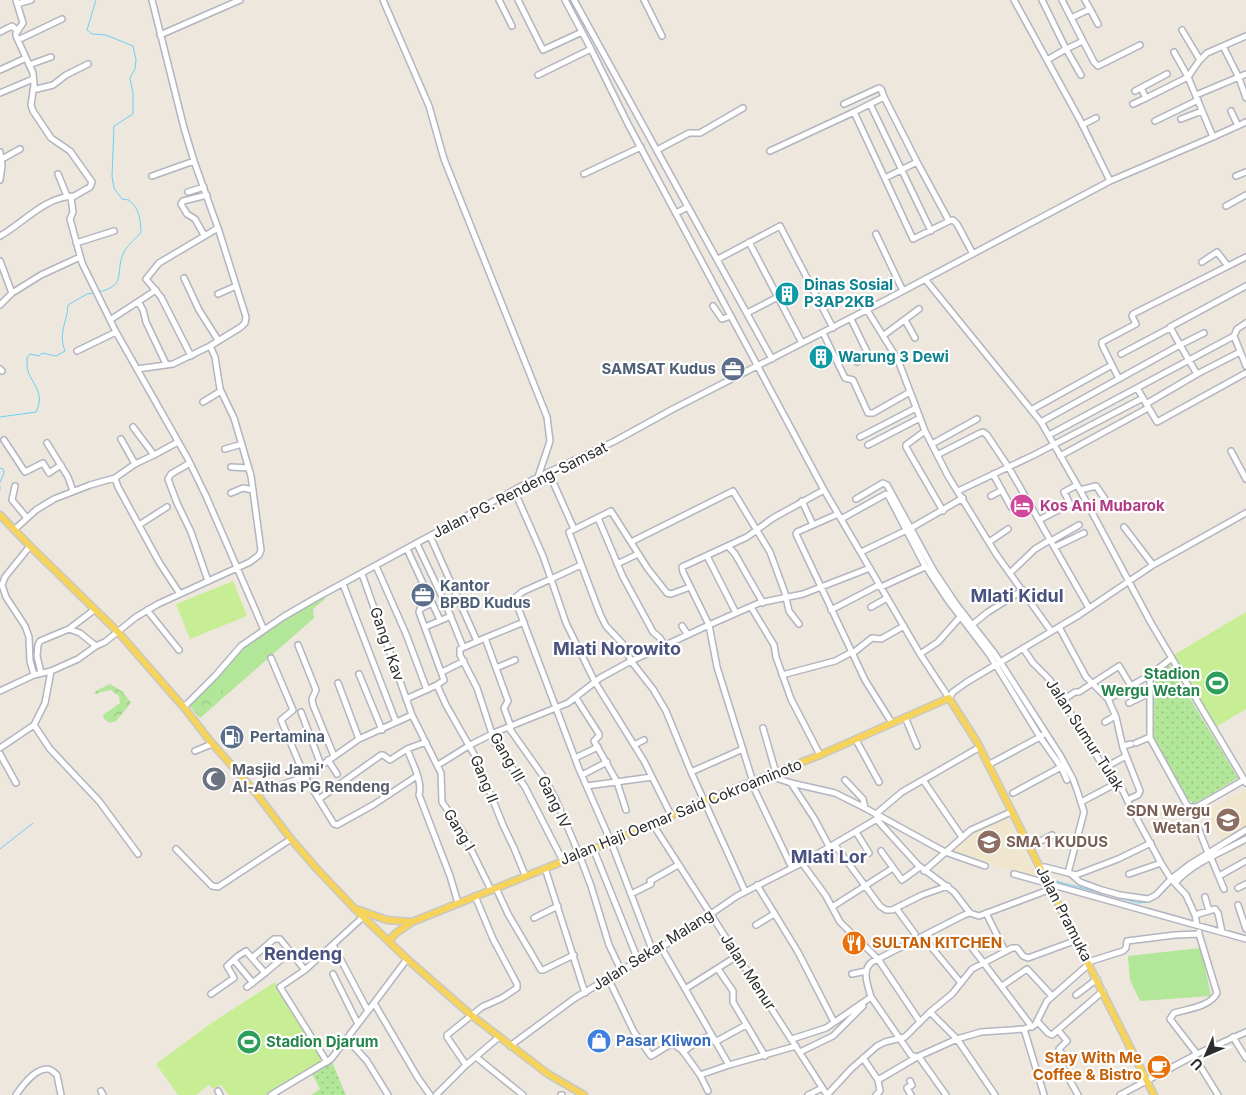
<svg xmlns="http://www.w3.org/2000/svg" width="1246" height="1095" font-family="Inter,sans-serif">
<defs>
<pattern id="forest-crowns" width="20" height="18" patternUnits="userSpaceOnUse" patternTransform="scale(1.25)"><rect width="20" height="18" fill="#b2e698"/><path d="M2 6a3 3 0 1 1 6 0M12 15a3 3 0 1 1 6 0" fill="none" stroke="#99c583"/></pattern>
<pattern id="park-dots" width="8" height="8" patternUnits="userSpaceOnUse" patternTransform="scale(1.25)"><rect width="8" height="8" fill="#b2e698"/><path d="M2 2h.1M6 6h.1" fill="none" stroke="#99c583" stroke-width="1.8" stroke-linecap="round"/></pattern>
</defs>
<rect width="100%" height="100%" fill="#eee7de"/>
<!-- education -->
<path fill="#f0e5cd" d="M1244,790L1246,792V828L1223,844L1205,812Z
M1006,814L1038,878L947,852L970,832Z"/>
<!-- grass -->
<path fill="#b2e698" d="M323,594L325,599L313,609L314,618L200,718L187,703L241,646Z
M1201,948L1211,996L1140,1001L1130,980L1128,956Z"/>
<!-- forest -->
<path fill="url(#forest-crowns)" d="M231,683L234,688L224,696H222L218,698L217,703L200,718L190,706L195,702L200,705L205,697L221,691Z
M110,684L123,692L131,703L116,721L110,723L104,719L103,715L120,703L119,696L111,690L101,692L96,694L94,693L96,691Z"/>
<!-- park -->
<path fill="url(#park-dots)" d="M1169,664L1238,778L1194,804L1185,796L1153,735L1155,679L1156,674Z
M332,1062L346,1095H311L320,1089L312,1074Z"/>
<!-- pitch -->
<path fill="#c7ee94" d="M233,581L247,616L190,639L176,604Z
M1246,612V709L1216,727L1172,656Z
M275,982L324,1062L266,1095H229L221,1085L213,1089L209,1085L196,1095H178L156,1064L213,1022Z"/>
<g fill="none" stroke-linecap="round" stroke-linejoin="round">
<!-- stream -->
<path stroke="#6dcff4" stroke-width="1" d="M96,0L87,30L92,34L106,35L133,46L136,60L135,69L130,78L133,94V114L114,126L112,176L114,188L122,199L129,200C140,210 140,218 141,232C136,239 126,246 123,254C115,274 127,286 98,292
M0,417L36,412C44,396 36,388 29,374C27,370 27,363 27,358L30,354L39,356L42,353L56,356L65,351C58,332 67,323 68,305L87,294L94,293
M0,468L3,469L4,473L0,482
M0,486V490
M0,849L33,823
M1048,879L1139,903C1157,902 1161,895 1173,882"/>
<defs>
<path id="minor" d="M16,0L23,23L16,33V36L33,73L34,85L31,105L33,111L51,138L70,151L92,182L90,187L71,198L73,212L70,219L82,263L116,332L188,459L206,496L264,630
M383,0L429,106L444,159L547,417L550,441L538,477
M499,0L512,26
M518,0L543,50L582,32
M565,0L591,49L628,124L824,490L920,654L949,698L953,692L967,682L1079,615L1153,565L1246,513
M574,0L688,207
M644,0L662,36
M1042,0L1066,49L1083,41L1062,0
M1085,0L1090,9
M17,4L31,0
M1071,18L1090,9L1098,24
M1182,30L1200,60
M0,32L12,26L18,31
M160,35L240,0
M18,40L62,19
M1083,41L1094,62L1098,66L1140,45
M1223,46L1239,78L1246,98
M1047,60L1066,49L1081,75
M29,65L51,57
M0,70L26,58
M538,75L591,49
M1141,88L1146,98L1188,77L1174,52
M33,90L53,85L66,75L88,64
M1135,91L1167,74
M0,93L33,79
M1196,95L1246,74
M844,104L879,88L881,89L884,97
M870,104L854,112L913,239L949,221L953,220L957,224L973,254
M1133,104L1146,98
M1231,111L1238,126
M1181,119L1202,111
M1155,121L1198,100
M1082,125L1096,118
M1213,137L1246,122
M657,150L689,133H700L743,108
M770,151L854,112
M0,152L2,166L0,180
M2,159L20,149
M917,162L884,97L870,104L931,231
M58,174L67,196
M584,174L641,147
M152,176L194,161
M1236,176L1246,172
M885,178L917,162L949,221
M1110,181L1213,137L1188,77L1199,61L1207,53L1246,36
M188,192L204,187
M1226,206L1246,195
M676,213L688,207L772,359
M876,234L903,291
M204,235L195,219L187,214L181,204L183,201L207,195
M0,236C23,223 45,197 73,196
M749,242L802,343
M76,243L114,231
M718,259L780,226L833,328
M0,261L12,293L0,305
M1202,262L1217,252L1228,266
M184,278L199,310L218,340
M925,279L1041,422L1080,490L1151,623L1246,783
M12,293L41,275L80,257
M218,294L236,286
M139,303L143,310L146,322L166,364
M713,306L722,319L731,316
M867,310L898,360L925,431L948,476L996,554L1051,631
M747,313L778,297
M851,319L868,354L867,357L857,362
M110,320L156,290
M905,320L915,338
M1246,323L1237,329L1234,336L1246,366
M823,333L845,378L853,380L868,413H873L910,392
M1204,333L1180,345L1197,374L1240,352
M884,335L919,309
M77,351L116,332
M1121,354L1170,328
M191,356L161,297L146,279L159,263L218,228
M0,369L2,371
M137,369L173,364L210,346
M1119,379L1102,345V342L1136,324L1132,316L1133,314L1246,257
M1137,388L1157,422L1246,373
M203,402L221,391
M1146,404L1197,374
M1031,410L1112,365
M1041,422L1180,345L1170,327L1246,286
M133,427L154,455
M925,431L906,445V447L943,511
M1049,435L1234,336
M860,437L916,408
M121,439L135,464
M4,440L25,472L43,463L49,473L61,465
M47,443L68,477L73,491
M932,444L977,419
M868,445L920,418
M225,449L242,444
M1231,451L1246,479
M937,455L980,433L983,432L987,435L1009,468L1089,608
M1060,456L1148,408
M190,463L171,474L168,479L177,503L191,532L208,581
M231,467L249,468
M549,473L574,529
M993,474L1011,507
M115,478L118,487L159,562L180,594
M15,486L12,500L27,518
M514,490L543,556L551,579L522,592L516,597V602L579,769L611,842L653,952
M824,490L773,518L747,537L682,567L683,572L709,625L759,603L803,594L870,568
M1080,490L1096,486L1109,505
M958,491L1034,455L1143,398
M231,493L243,488L253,490
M991,496L1002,490
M856,499L883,483L887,485L934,571L956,604L995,654L1060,755L1073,779L1078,793L1084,812L1068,873
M802,501L813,525
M838,514L797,532L796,534L865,680L892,723
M598,518L623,577L653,632L660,638L664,645
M841,519L886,494L888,495L924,564L947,599L989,654L1040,737L988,765
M1039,520L1070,504L1064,492L1077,485
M139,525L167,507
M1124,527L1153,565
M14,530L36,510L54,499L90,485L115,478L135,464L154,455L178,442
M430,536L477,641
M1051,541L1079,525
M631,542L733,491L770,552L785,593L789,611L799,624
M989,542L1008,529
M417,544L446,605L463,647
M30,546L5,577L2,585L6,597L25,626L29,637L30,661L34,675L51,671
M728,546L735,554L763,603
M1055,547L1084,533
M407,549L440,620
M861,552L911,528L963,498
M707,556L736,613
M617,564L638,554
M581,565L551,579L566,623L595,682L644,761L671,815
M376,566L406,634L427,690
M1010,573L1035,549L1050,540
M362,574L412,715L441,773L442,802L462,831L491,890
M343,584L396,722
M690,587L671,594L667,593L648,569L611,511L569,532L600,614L606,626L623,644L631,661L653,689L666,711L691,772L745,891
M881,587L925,567
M751,607L774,645L776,657L791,699L820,755
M871,607L887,598
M147,610L179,650
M831,610L879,585
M973,624L988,612L1023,590
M682,626L688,635
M425,627L451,616
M1059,627L1086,677L1108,699L1116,717L1123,748L1140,791L1138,795L1127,800
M69,629L80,633L96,646
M485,638L460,649V655L477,688L495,743L525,787L563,861
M298,645L316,690L312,699L313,705L334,756
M1023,648L1033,663L1050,680L1108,774L1123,791L1130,806L1161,863L1171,879L1186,895L1195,915L1197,925
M853,653L872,638L881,639L904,626
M920,654L938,642L961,616
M271,658L293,710L281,720L305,777L334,824L337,825L373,805L417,776
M1172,658L1150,675V738L1187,805L1190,807H1197L1244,780
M496,668L515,660
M442,672L464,661
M41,673L37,656L38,645L40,641L69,629L94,610
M359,674L382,730
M782,675L835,661L852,652
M338,683L359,739
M437,685L446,705L475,756L503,825L514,848L525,875
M0,691L34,675
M576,698L599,734V736L594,741L617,782L626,810
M406,699L437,685L444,680L419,612L420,609L432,603
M1108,699L1150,675
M1063,700L1075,692H1079L1119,666L1131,686
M1129,703L1150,693
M184,707L215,676L241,646L283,617L314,599L538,477L615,441L673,409L884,301L1110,181L1081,122L1014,0
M301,712L321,765
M905,717L917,746
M1105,722L1115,716
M34,725L50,749L99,801L138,854
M511,727L504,708L508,701L485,638L524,622
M509,728L543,776L556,800L579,854L591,886L609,945L621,970
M763,728L776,773
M1043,735L1040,737L1061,767L1062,766
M856,740L879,782
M1136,743L1150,737
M634,745L644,740
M1123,746L1131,744
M0,748L34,725L45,703L51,671L78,659L96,646L105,642L136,617L158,604L250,562L259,555L261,550L251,476L234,418L220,389L215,357L210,346L241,327L245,323L246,317L219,231L194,161L184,128L152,0
M407,749C412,762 423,782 419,795L450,876L458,903
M195,751L212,744
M0,754L16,783
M575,758L598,747
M328,760L337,774
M438,765L470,745L496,732L568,703L600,678L631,661L709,625L717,667L753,782
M1104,768L1126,756
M691,772L743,749
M582,775L607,762
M770,776L791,783L835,793L865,808L945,852L985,866
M845,780L863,799L865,808
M923,780L962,837
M751,782L792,868
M791,783L814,818L830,848
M587,786L652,777
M256,793L305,777L359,739L412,715
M1013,793L1061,767L1067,780
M319,799L381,755H383L390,760L407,749L426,742
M1081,802L1117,783
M652,823L827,1095L851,1069L877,1046L885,1042L905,1037L930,1012L952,994L972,969L1012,948H1017L1023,956L1028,958L1077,940
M1199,830L1208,853
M856,832L869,853
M835,845L880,906L886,910H892L922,895L948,886
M1029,847L1052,835
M593,848L638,960
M176,849L212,886L218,887L291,839
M881,851L902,880L920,867
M1211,858L1224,889
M802,863L826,896L840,922L878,959L920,1022
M1039,867H1045L1076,875L1118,859L1151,843
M545,868L585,993
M924,871L971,830L1011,812
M1014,874L1246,939
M1071,874L1080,882L1102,890L1120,895L1148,899L1156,895L1171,879L1189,865L1246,830
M1129,874L1161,863
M1219,876L1246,861
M1176,882C1194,862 1223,852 1246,839
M757,885L798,952L834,1022
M496,888L508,914L541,970H543L574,955
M1238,888L1246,884
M631,894L651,884L650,881L678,865
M1205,897L1209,911
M1238,905L1246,929
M832,907L893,868
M896,908L915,934
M970,913L954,892L918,865L879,822L876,814L902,792L980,747
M986,913L1005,951
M1195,915L1215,909L1218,913L1222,932
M534,918L558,906
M756,925L774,914
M923,937L961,983
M967,941L1032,1027
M333,945L368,1011
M661,947L729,1065
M407,959L374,1003L418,1078L430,1095
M234,960L253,983
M1088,962L1123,951L1126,948L1127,941L1175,935L1199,934V932
M718,969L733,991V1002L765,1056
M265,973L290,952
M333,974L358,1024
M852,974L866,971
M608,978L634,1032L651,1056L669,1045L673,1044L682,1050L700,1075
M1002,986L1027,969L1052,996
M247,987L265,973L252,958L274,939H280L305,970
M685,989L737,956
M211,994L234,978L227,966L238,956L246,951L252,958
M1076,995L1097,979
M871,997L911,1055L917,1057L957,1039L981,1032L1024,1029L1035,1025L1047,1001L1089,964
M930,1012L957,1039L995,1095
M1037,1021L1048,1033L1052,1035L1103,991
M1024,1029L1044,1095
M1058,1030L1067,1041L1059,1049L1066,1061L1062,1066L1078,1095
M1233,1037L1246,1058
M702,1039L711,1035
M792,1039L826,1028L871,997C868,986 861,970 872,962L964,915L970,913L979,916L1051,889
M348,1040L367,1061L388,1095
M715,1042L746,1025
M510,1046L575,998L673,940L737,896L802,863L877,819
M683,1052L695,1043
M800,1052L833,1036L863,1006
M1197,1054L1170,1019L1174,1013C1187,1009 1210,1007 1217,993L1199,934
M1194,1056L1218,1095
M476,1057L523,1095
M919,1057L946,1095
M863,1058L878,1080L880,1091L876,1095
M327,1062L280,987L305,970L363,917
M466,1065L447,1037V1035L482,1007L502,998L517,988V984L493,939L475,896
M878,1080L917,1057
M910,1081L912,1085L907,1088L911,1095
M101,1091L103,1095
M218,1091L220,1095
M708,1091L700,1075L729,1065L796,1046
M16,1095C22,1086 35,1069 47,1069C51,1069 54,1072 57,1075L61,1095
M271,1095L331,1059L374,1003
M436,1095L466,1065L499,1037
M561,1095H562
M808,1095L822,1088
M1120,1095L1197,1054L1246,1032"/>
<path id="major" d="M0,515L30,546L118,632L187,711L210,741L256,793L291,839L317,869L355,909L407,959L471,1015L548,1074L584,1095
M949,698L977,742L1154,1095
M359,910L387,920L412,922
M389,941L396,933L412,922L611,842L704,801L820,755L949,698"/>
</defs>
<!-- minor casing -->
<use href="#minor" stroke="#b2b4c0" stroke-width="8"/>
<!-- major casing -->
<use href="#major" stroke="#c8c8c8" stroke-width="9"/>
<!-- minor -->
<use href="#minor" stroke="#fff" stroke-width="5"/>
<!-- major -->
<use href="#major" stroke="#f6d35a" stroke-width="6"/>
</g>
<!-- icons -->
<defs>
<symbol id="building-disc" viewBox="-11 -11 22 22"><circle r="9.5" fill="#0f9aa8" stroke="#fff"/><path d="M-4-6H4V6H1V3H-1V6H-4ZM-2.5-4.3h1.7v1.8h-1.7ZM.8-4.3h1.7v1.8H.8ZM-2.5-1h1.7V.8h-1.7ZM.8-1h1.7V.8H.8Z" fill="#fff"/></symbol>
<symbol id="office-disc" viewBox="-11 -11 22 22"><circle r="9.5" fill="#5c6f8a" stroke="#fff"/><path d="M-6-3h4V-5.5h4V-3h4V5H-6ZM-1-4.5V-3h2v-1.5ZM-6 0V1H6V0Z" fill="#fff"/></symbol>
<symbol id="hotel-disc" viewBox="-11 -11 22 22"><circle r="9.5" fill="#d1479c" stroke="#fff"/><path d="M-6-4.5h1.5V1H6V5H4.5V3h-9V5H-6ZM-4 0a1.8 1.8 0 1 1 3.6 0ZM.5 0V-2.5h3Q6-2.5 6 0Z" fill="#fff"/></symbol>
<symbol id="stadium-disc" viewBox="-11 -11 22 22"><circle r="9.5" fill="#2e9e5b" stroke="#fff"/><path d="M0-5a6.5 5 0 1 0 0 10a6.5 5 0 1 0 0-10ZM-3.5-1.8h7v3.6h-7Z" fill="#fff"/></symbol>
<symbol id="fuel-disc" viewBox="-11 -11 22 22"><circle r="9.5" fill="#5c6f8a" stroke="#fff"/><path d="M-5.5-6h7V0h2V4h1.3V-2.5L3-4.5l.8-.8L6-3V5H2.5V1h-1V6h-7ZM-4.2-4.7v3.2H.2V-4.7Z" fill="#fff"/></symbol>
<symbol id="mosque-disc" viewBox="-11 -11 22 22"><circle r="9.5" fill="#6b7280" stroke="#fff"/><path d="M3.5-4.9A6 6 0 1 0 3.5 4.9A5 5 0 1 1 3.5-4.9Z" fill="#fff"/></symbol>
<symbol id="school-disc" viewBox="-11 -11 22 22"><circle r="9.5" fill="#8d6e63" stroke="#fff"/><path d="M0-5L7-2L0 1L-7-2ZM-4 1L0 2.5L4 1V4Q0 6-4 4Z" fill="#fff"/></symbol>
<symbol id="restaurant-disc" viewBox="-11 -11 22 22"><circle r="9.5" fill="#e8710a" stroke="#fff"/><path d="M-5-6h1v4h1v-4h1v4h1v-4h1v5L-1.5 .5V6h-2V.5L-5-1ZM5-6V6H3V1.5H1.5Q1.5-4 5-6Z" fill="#fff"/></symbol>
<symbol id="shop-disc" viewBox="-11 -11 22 22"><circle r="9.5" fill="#3f7fe0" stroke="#fff"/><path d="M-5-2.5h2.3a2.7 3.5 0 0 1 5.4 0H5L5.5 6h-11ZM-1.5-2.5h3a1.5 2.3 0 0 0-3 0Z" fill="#fff"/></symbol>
<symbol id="cafe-disc" viewBox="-11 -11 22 22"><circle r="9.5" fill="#e8710a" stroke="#fff"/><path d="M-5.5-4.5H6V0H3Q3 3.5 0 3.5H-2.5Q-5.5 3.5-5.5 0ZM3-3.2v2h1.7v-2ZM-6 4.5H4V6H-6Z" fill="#fff"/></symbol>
</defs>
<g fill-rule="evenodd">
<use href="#building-disc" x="773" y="280" width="28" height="28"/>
<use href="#building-disc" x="807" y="343" width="28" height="28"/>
<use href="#office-disc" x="719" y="355" width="28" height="28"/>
<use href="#hotel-disc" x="1008" y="492" width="28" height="28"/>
<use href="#office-disc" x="409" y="581" width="28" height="28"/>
<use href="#stadium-disc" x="1203" y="669" width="28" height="28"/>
<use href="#fuel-disc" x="218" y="723" width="28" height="28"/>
<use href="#mosque-disc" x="200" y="765" width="28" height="28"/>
<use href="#school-disc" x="1214" y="806" width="28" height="28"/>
<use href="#school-disc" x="975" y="828" width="28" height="28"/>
<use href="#restaurant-disc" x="840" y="929" width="28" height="28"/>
<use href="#shop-disc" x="585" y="1027" width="28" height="28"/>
<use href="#stadium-disc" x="235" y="1028" width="28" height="28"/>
<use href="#cafe-disc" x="1145" y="1053" width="28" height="28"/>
</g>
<g text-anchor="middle" stroke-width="4.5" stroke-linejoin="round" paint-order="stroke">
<!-- culture labels -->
<g font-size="15" font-weight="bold" fill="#0d838f" stroke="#fff" text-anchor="start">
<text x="804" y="290">Dinas Sosial<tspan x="804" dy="17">P3AP2KB</tspan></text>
<text x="838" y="362">Warung 3 Dewi</text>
</g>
<!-- service labels -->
<g font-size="15" font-weight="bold" fill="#4e5e75" stroke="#fff" text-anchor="start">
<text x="716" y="374" text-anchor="end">SAMSAT Kudus</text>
<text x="440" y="591">Kantor<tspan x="440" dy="17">BPBD Kudus</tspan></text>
<text x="250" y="742">Pertamina</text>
</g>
<!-- street labels -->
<g font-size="15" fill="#2c2c2c" stroke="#fff">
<text transform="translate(520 490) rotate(-27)" y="5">Jalan PG. Rendeng-Samsat</text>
<text transform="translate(387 644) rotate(71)" y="5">Gang I Kav</text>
<text transform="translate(1085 735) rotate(57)" y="5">Jalan Sumur Tulak</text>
<text transform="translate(507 757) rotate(60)" y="5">Gang III</text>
<text transform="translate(484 779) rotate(68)" y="5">Gang II</text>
<text transform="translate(554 802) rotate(64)" y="5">Gang IV</text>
<text transform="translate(681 812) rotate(-22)" y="5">Jalan Haji Oemar Said Cokroaminoto</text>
<text transform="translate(459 830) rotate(59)" y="5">Gang I</text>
<text transform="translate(1064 914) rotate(63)" y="5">Jalan Pramuka</text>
<text transform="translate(653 950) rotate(-32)" y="5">Jalan Sekar Malang</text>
<text transform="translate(748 972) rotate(57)" y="5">Jalan Menur</text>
</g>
<!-- hotel labels -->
<g font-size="15" font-weight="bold" fill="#b23c85" stroke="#fff" text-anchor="start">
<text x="1040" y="511">Kos Ani Mubarok</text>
</g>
<!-- leisure labels -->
<g font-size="15" font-weight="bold" fill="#27864d" stroke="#fff" text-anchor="end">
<text x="1200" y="679">Stadion<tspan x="1200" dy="17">Wergu Wetan</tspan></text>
<text x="266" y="1047" text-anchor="start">Stadion Djarum</text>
</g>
<!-- worship labels -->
<g font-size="15" font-weight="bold" fill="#5b616d" stroke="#fff" text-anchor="start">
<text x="232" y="775">Masjid Jami'<tspan x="232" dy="17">Al-Athas PG Rendeng</tspan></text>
</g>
<!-- education labels -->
<g font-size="15" font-weight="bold" fill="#785e54" stroke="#fff" text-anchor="end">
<text x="1210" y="816">SDN Wergu<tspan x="1210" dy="17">Wetan 1</tspan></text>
<text x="1006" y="847" text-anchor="start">SMA 1 KUDUS</text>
</g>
<!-- food labels -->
<g font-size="15" font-weight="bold" fill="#c56008" stroke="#fff" text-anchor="start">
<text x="872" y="948">SULTAN KITCHEN</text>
<text x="1142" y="1063" text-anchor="end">Stay With Me<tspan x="1142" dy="17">Coffee &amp; Bistro</tspan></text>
</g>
<!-- shop labels -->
<g font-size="15" font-weight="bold" fill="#366cbe" stroke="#fff" text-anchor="start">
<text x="616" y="1046">Pasar Kliwon</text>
</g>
<!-- quarter labels -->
<g font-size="18" font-weight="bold" fill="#4a537f" stroke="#fff">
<text x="1017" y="602">Mlati Kidul</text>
<text x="617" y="655">Mlati Norowito</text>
<text x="829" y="863">Mlati Lor</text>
<text x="303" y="960">Rendeng</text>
</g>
</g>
<!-- north arrow -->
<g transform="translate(1206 1055) rotate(225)" stroke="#ffffff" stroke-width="4" paint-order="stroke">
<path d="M0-4L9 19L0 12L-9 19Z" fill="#2c2c2c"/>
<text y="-8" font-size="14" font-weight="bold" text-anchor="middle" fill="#2c2c2c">U</text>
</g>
</svg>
